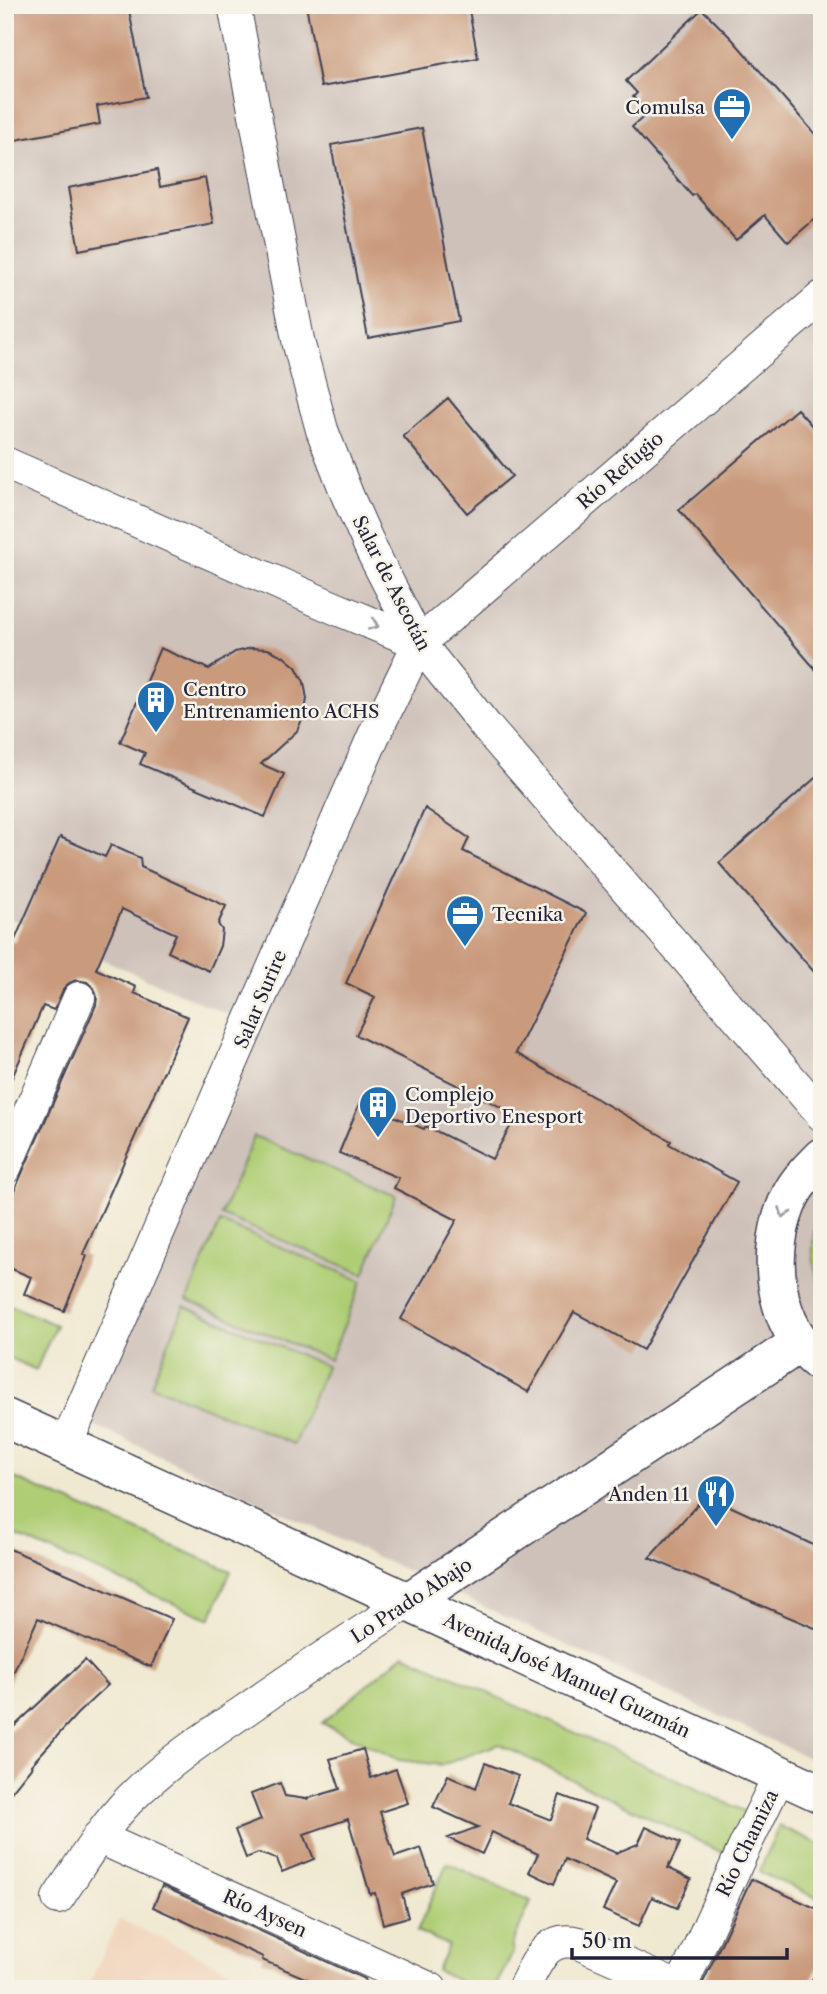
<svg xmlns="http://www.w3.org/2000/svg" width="827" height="1994" font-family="'Libre Caslon Text',serif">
<rect width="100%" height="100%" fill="#f7f3e8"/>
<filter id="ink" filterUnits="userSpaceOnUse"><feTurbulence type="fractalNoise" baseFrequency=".0143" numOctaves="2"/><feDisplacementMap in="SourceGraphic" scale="14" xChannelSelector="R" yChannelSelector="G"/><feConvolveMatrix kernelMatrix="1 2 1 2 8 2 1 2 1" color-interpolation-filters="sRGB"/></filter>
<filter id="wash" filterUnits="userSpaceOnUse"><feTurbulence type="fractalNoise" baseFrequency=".00686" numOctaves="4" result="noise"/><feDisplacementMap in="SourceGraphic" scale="28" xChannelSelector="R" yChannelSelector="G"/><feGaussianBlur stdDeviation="1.57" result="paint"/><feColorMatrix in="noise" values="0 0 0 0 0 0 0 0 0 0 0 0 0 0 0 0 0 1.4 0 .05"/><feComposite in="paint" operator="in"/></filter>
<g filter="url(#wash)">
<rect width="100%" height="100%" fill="#f0e9d1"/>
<!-- built -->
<path fill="#f1d5bd" d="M119,1919L270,1989H87Z"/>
<!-- industrial -->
<path fill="#cec1ba" d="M5,5H822V1764L87,1422L256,1027L5,916Z"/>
<!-- green -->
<path fill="#afcd74" stroke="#687858" stroke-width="2" d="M254,1136L396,1196L364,1274L221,1215Z
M822,1209V1293C812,1262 808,1240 822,1209Z
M220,1222L362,1281L330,1360L187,1300Z
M5,1303L56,1325L36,1370L5,1356Z
M184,1306L326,1366L294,1444L151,1385Z
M5,1474L231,1571L210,1619L5,1531Z
M404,1654L746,1812L723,1853L499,1744L442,1765L399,1760L322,1723Z
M779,1826L822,1845V1900L759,1872Z
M447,1863L531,1901L512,1945L513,1953L495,1987L476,1989L437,1971L448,1945L417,1931Z"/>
<g id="blocks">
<!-- building -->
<path fill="#c99a7c" d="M5,5H128L146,97L97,106L100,124L5,142Z
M306,5H468L478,58L321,87Z
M702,9L732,39L822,142V213L788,242L765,215L736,240L695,194L692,196L632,127L648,113L633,97L637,93L626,81Z
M422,128L459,321L368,338L331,145Z
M157,170L160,187L205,178L214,224L79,250L68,188Z
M448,398L512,476L467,513L403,436Z
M797,409L822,437V677L679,510Z
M160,648L209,669L235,652L251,648L268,649L283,656L296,667L304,682L307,699L304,715L297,731L261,764L284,774L265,817L140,764L145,753L120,742Z
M822,772V981L719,863Z
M425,808L469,838L463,851L586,913L516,1053L671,1141L669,1144L737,1182L643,1350L574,1312L528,1392L401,1319L457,1220L394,1188L399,1178L339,1153L360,1102L424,1129L426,1126L492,1159L517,1115L356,1035L375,997L346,983Z
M60,837L105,857L111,845L140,858L141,867L226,906L218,924L222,930L220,946L209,971L168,952L176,934L122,909L96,969L136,987L134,993L188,1017L83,1254L87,1256L64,1311L24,1294L31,1277L5,1266V1212L96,1005L97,997L94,988L87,982L76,980L69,983L63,990L54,1010L43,1006L5,1094V938L14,942Z
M706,1495L822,1549V1631L649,1558Z
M5,1547L172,1619L151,1667L38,1618L5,1691Z
M85,1660L108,1685L77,1714L31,1765L32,1766L5,1800V1735Z
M363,1749L371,1778L396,1769L408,1803L380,1812L395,1857L421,1848L433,1883L402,1894L408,1917L383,1924L375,1893L370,1894L348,1819L304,1834L314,1859L282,1872L277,1859L258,1853L246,1858L235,1830L261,1820L251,1794L280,1783L285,1796L306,1799L340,1789L330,1759Z
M485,1763L518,1776L508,1803L551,1820L560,1795L595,1808L583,1839L616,1853L638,1844L646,1827L680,1843L668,1868L691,1879L677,1908L652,1897L639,1926L603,1910L616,1883L565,1859L554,1884L529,1872L538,1854L492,1832L482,1854L448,1838L478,1827L433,1807L448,1775L476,1788Z
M751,1879L822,1911V1958L808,1989H700Z
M162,1886L365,1979L369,1989H331L262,1960L263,1957L153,1907Z"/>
</g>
</g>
<g filter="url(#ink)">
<use href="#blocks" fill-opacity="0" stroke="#414052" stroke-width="2"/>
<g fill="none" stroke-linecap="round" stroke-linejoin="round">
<defs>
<path id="minor" d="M234,5L299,345L322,430L348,497L372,551L419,643L488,729L822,1115
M5,463L330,606L419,643
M5,1168L79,998
M66,1445L374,735L419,643L822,297
M98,1837L431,1989
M58,1898C81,1864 102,1828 130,1799C164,1765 204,1738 244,1711C298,1673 353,1637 408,1602
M523,1989C536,1965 545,1934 578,1943L680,1988
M680,1989L743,1850L780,1774"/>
<path id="tertiary" d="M822,1157C811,1168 798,1181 791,1195C764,1249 772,1327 822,1364
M5,1418L313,1558L822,1794
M408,1602L800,1343"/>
</defs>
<!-- minor casing -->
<use href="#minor" stroke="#414052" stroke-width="34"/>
<!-- tertiary casing -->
<use href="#tertiary" stroke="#414052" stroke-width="41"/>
<!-- minor -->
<use href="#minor" stroke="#fff" stroke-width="32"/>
<!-- tertiary -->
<use href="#tertiary" stroke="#fff" stroke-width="38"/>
</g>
<!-- one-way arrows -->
<defs><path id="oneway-chevron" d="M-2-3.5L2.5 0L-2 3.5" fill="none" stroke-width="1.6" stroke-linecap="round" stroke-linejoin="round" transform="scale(1.75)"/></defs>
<g stroke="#9c9ca7">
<use href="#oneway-chevron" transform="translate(374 625) rotate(23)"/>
<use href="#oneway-chevron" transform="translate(784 1213) rotate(111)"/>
</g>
</g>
<!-- icons -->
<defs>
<symbol id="office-pin" viewBox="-11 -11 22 30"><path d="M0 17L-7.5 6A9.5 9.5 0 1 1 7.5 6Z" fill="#1f6fb2" stroke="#f7f3e8"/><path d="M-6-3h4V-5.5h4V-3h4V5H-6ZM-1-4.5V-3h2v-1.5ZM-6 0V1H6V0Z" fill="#fff"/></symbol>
<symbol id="building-pin" viewBox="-11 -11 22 30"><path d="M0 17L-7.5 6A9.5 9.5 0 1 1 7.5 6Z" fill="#1f6fb2" stroke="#f7f3e8"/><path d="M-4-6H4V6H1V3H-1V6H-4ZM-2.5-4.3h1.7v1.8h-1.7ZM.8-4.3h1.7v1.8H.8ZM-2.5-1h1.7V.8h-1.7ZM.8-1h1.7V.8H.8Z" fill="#fff"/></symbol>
<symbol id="restaurant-pin" viewBox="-11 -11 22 30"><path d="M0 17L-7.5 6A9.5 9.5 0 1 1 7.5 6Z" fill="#1f6fb2" stroke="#f7f3e8"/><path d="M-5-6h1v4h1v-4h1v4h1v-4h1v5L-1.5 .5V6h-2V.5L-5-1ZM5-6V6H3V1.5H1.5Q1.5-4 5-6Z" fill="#fff"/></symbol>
</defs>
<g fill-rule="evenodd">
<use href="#office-pin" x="710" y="85" width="44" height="60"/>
<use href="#building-pin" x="134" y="678" width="44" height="60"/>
<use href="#office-pin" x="443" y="892" width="44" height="60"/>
<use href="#building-pin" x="356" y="1083" width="44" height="60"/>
<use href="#restaurant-pin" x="694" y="1472" width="44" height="60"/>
</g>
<g text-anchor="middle" stroke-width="5" stroke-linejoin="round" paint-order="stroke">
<!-- poi labels -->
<g font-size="19" fill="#22223b" stroke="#f7f3e8" text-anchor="start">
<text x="705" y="114" text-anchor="end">Comulsa</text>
<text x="183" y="696">Centro<tspan x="183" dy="22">Entrenamiento ACHS</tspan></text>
<text x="492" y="921">Tecnika</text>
<text x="405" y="1101">Complejo<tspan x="405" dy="22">Deportivo Enesport</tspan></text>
<text x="689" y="1501" text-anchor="end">Anden 11</text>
</g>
<!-- street labels -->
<g font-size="19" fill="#22223b" stroke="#f7f3e8">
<text transform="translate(620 470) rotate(-41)" y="7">Río Refugio</text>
<text transform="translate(392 583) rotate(63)" y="7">Salar de Ascotán</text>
<text transform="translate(260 999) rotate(-67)" y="7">Salar Surire</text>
<text transform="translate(411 1600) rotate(-33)" y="7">Lo Prado Abajo</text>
<text transform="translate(567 1675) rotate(25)" y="7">Avenida José Manuel Guzmán</text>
<text transform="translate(747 1843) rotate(-64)" y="7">Río Chamiza</text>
<text transform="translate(265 1913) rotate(24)" y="7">Río Aysen</text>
</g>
</g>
<!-- margin -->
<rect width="827" height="1994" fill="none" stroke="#f7f3e8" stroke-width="28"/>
<!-- scale -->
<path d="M572 1948v10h215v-10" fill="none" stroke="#22223b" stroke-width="3.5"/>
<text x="582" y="1948" font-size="21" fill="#22223b" stroke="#f7f3e8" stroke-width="5" paint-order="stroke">50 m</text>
</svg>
